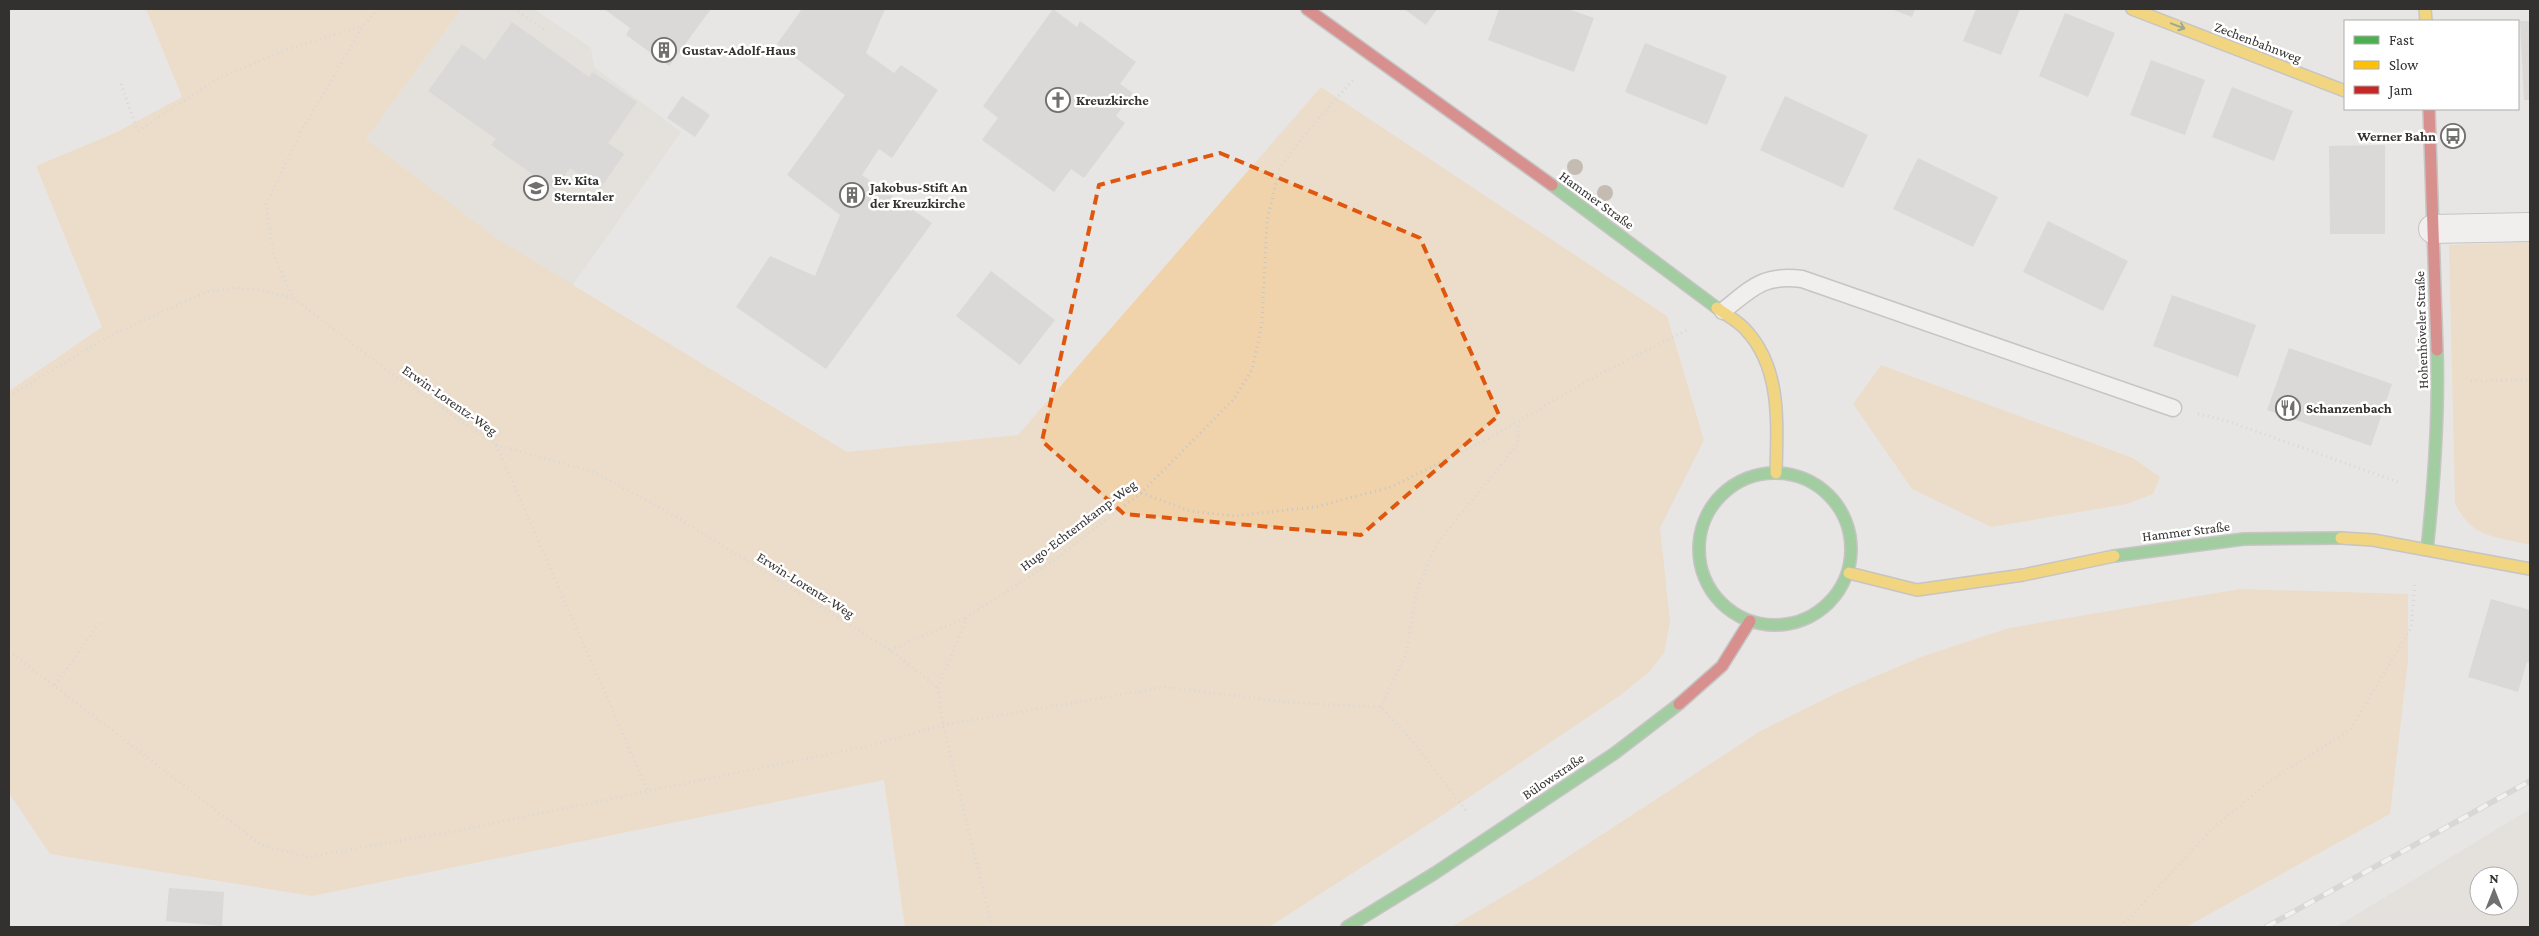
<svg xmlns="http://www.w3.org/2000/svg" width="2539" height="936" font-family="'Crimson Pro',serif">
<rect width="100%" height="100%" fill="#e8e6e4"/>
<!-- built -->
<path fill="#e0dbd3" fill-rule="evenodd" d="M461,9H534L591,48L594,67L681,132L572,286L495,238L366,139Z
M2530,809V927H2336ZM2479,876H2509V906H2479Z"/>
<!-- green -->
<path fill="#f0d3ab" d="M146,9H461L366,139L496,238L847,452L1018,435L1321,87L1667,316L1704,440L1660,528L1670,622L1664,653L1649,672L1622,694L1446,813L1269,927H905L884,780L312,896L50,854L9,793V391L102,327L36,166L117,132L182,97Z
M2530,242V545C2495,536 2472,539 2455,503L2449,245Z
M1881,365L2133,458L2160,477L2153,494L2127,504L1991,527L1912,489L1853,404Z
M2240,589L2408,594V661L2390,814L2186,927H1451L1543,873L1762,730L1841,691L1921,657L2009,628Z"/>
<!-- building -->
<path fill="#cbcac8" d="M604,9H711L669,66L626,35L630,28Z
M802,9H885L866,53L894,73L901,65L938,90L892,158L879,149L862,175L932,223L826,369L736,307L770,256L815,276L840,215L787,175L845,95L777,44Z
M1053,9L1077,27L1080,21L1136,62L1120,84L1133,93L1116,116L1125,123L1084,178L1071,169L1054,192L982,140L998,118L983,106Z
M1404,9H1437L1426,25Z
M1499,9H1568L1594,18L1574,72L1488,40Z
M1891,9H1915L1912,17Z
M1976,9H2020L2001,55L1963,41Z
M2065,13L2115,33L2088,97L2039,76Z
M2520,21H2530V100H2524Z
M512,22L589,77L593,72L637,102L608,143L624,154L600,189L570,168L555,190L491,145L496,139L428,91L462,44L485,60Z
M1645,43L1727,76L1707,125L1625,92Z
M2151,60L2205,80L2185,135L2130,115Z
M2232,87L2293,111L2274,161L2212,137Z
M682,96L710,115L695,137L667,118Z
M1785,96L1868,135L1843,188L1760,150Z
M2385,145V234H2330L2329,146Z
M1918,158L1998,197L1973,247L1893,209Z
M2048,221L2128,261L2103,311L2023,272Z
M991,271L1055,320L1020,365L956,316Z
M2172,295L2256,325L2238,377L2153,346Z
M2289,348L2392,384L2371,446L2267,410Z
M2491,599L2530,610V663L2527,662L2518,692L2468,677Z
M169,888L224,892L222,926L166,921Z"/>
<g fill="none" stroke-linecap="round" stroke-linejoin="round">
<defs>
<path id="lane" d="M1723,311C1752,288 1763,274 1802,279L2173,408"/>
<path id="street" d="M2433,229L2530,227"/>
<path id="fast" d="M1552,185L1717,308
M1699 549a76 76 0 1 1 152 0a76 76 0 1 1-152 0Z
M2427,550C2434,484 2439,417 2437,350
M2114,556L2244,539L2341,538
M1347,927L1435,873L1615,753L1679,704"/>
<path id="slow" d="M2132,9L2345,91
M2425,9L2426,21
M1717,308C1726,315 1738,321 1745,329C1782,368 1777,423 1776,473
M2341,538L2373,540L2530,569
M1849,573L1917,590L2023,575L2114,556"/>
<path id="jam" d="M1307,9L1552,185
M2429,109L2437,350
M1679,704L1722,666L1750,621"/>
</defs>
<!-- lane casing -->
<use href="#lane" stroke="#9e9d9b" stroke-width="19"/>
<!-- street casing -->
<use href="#street" stroke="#9e9d9b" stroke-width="30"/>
<!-- fast casing -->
<use href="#fast" stroke="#9e9d9b" stroke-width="14"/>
<!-- slow casing -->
<use href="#slow" stroke="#9e9d9b" stroke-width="14"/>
<!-- jam casing -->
<use href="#jam" stroke="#9e9d9b" stroke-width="14"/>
<!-- path -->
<path stroke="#c7c6c5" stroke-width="3" stroke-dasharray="1 4" stroke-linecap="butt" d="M378,9L363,26L300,134L266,204L274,256L293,298L388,371L496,445L594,472L673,515L890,650L938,688
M514,9L545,30
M121,84L138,131L219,78L288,49L362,26
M2471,381L2530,380
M9,396L113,334L206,292L233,288L255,289L292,298
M2198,414L2227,421L2401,483
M496,445L648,791
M1141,493L1190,511L1234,516L1315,507L1391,487L1486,440L1596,376L1689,329
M890,650L967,617
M9,651L261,845L308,857L460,830L867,746L943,725L1165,687L1296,703L1381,707L1414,743L1467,812
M55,685L101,621
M1381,707L1406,654L1417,590L1438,542L1518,444V422
M992,927L943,725L938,688L967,617L1049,564L1141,493L1233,400L1252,370L1262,323L1267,220L1280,167L1311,127L1353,80
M2121,927L2216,825L2274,778L2350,730L2411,628L2415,582"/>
<!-- lane -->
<use href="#lane" stroke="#fcfbfb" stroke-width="16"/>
<!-- street -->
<use href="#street" stroke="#fcfbfb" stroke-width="28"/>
<!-- fast -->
<use href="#fast" stroke="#4caf50" stroke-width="11"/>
<!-- slow -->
<use href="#slow" stroke="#ffc107" stroke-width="11"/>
<!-- jam -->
<use href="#jam" stroke="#c62828" stroke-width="11"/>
<defs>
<path id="rail" d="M2266,927L2530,781"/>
</defs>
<!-- rail casing -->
<use href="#rail" stroke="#c5c5c4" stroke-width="5.5"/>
<!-- rail -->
<use href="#rail" stroke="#fff" stroke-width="4" stroke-dasharray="11" stroke-linecap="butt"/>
</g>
<!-- trees -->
<g fill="#998b76">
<circle cx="1575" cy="167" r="8"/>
<circle cx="1605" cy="193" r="8"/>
</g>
<!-- one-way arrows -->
<defs><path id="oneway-shaft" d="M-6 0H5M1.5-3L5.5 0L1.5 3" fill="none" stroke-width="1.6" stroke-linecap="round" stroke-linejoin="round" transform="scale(1.25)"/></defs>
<use stroke="#3c5d3b" href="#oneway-shaft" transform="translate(2178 26) rotate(21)"/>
<!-- marked area -->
<path d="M0 0H2539V936H0ZM1220,153L1420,238L1499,415L1361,535L1124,514L1042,441L1099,185Z" fill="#e8e6e4" fill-opacity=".55" fill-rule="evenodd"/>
<path fill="none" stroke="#df570e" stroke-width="4" stroke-dasharray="10 6" stroke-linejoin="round" d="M1220,153L1420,238L1499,415L1361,535L1124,514L1042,441L1099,185Z"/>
<!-- icons -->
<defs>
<symbol id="building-ring" viewBox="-11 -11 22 22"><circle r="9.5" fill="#fff" stroke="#72706f" stroke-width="1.5"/><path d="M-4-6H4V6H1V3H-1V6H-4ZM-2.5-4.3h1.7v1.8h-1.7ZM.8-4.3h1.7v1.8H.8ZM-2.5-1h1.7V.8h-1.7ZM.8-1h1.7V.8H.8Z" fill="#72706f"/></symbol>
<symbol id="church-ring" viewBox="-11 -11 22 22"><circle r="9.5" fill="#fff" stroke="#72706f" stroke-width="1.5"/><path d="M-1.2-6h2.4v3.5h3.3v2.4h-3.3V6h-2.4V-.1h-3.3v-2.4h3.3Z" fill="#72706f"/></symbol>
<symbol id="bus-ring" viewBox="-11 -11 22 22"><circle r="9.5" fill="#fff" stroke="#72706f" stroke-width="1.5"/><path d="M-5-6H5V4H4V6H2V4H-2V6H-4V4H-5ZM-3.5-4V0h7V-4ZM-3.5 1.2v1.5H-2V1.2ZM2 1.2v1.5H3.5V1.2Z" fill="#72706f"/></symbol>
<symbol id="school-ring" viewBox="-11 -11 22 22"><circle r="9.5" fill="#fff" stroke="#72706f" stroke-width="1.5"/><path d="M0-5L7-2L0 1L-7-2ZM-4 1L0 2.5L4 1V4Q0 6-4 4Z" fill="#72706f"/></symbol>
<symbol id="restaurant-ring" viewBox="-11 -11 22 22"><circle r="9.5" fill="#fff" stroke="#72706f" stroke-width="1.5"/><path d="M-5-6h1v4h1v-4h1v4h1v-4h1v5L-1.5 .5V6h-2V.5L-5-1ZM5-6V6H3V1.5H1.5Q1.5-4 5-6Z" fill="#72706f"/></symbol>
</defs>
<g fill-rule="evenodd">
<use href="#building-ring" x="650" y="36" width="28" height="28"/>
<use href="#church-ring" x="1044" y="86" width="28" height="28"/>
<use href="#bus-ring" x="2439" y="122" width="28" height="28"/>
<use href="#school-ring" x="522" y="174" width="28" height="28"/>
<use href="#building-ring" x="838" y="181" width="28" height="28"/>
<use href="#restaurant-ring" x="2274" y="394" width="28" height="28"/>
</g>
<g text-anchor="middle" stroke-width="5" stroke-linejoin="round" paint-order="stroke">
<!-- street labels -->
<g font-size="14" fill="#333130" stroke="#fff">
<text transform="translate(2258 42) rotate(21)" y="5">Zechenbahnweg</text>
<text transform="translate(1597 200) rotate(36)" y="5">Hammer Straße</text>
<text transform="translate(2421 330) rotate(-92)" y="5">Hohenhöveler Straße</text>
<text transform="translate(450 400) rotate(35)" y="5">Erwin-Lorentz-Weg</text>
<text transform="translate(1078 525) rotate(-37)" y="5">Hugo-Echternkamp-Weg</text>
<text transform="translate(2186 531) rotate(-7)" y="5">Hammer Straße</text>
<text transform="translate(806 585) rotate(32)" y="5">Erwin-Lorentz-Weg</text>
<text transform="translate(1553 776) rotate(-34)" y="5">Bülowstraße</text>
</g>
<!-- poi labels -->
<g font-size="14" font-weight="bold" fill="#333130" stroke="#fff" text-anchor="start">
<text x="682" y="55">Gustav-Adolf-Haus</text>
<text x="1076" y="105">Kreuzkirche</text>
<text x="2436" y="141" text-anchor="end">Werner Bahn</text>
<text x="554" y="185">Ev. Kita<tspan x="554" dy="16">Sterntaler</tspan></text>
<text x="870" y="192">Jakobus-Stift An<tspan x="870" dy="16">der Kreuzkirche</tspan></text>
<text x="2306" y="413">Schanzenbach</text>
</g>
</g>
<!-- border -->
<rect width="2539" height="936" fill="none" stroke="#333130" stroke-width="20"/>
<!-- legend -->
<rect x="2344" y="20" width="175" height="90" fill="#ffffff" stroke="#adadac"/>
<rect x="2354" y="36" width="25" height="8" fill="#4caf50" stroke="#adadac"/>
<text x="2389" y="45" font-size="15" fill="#333130">Fast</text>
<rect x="2354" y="61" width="25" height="8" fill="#ffc107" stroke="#adadac"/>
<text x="2389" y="70" font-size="15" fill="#333130">Slow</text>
<rect x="2354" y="86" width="25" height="8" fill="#c62828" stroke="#adadac"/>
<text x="2389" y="95" font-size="15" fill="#333130">Jam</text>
<!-- north arrow -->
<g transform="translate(2494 891)"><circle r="24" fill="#ffffff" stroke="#adadac"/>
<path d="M0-4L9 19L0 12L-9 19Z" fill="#72706f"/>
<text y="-8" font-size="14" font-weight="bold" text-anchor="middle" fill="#333130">N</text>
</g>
</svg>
